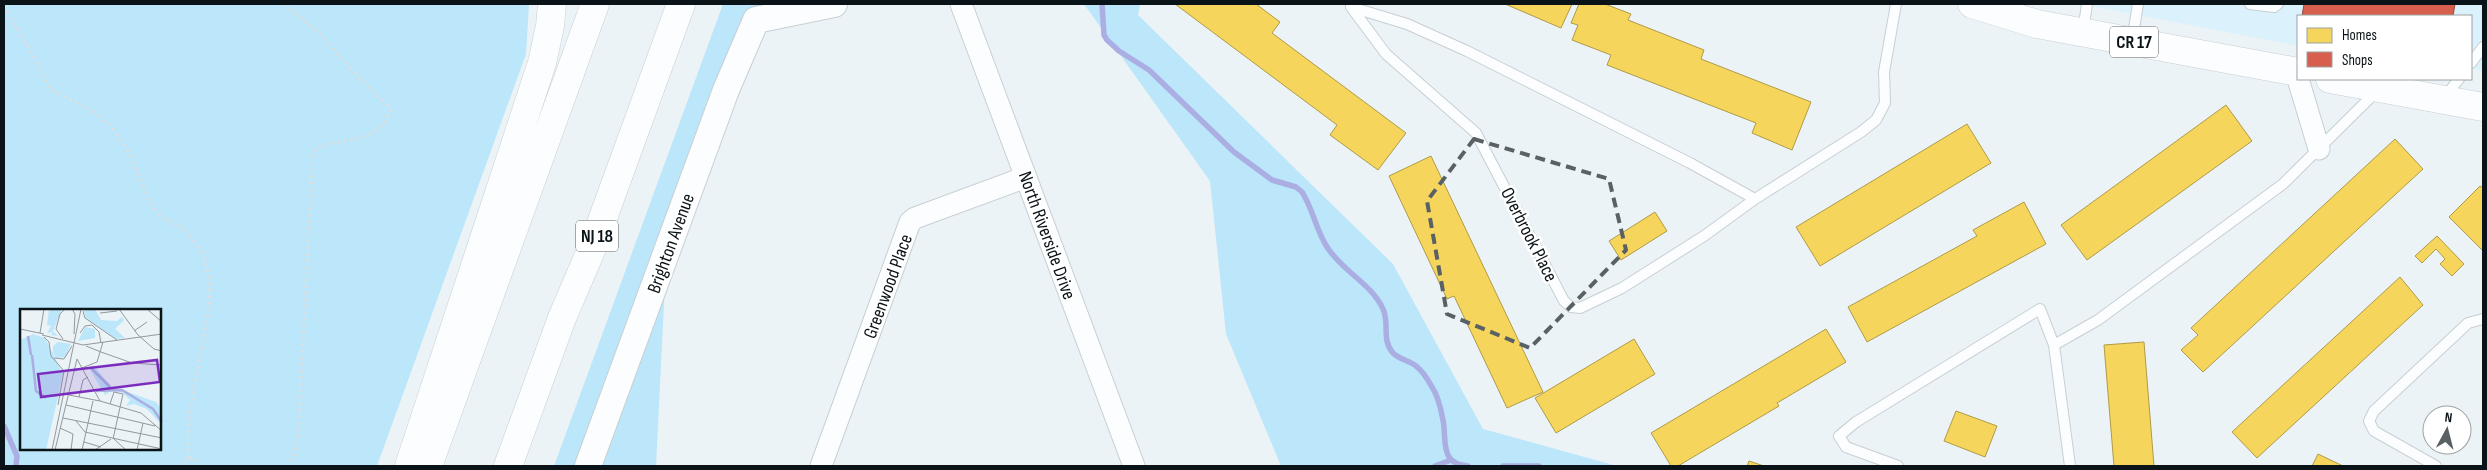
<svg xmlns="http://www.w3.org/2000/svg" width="2487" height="470" font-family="'Sofia Sans Condensed',sans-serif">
<rect width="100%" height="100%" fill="#ebf3f7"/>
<!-- built -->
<path fill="#dbf1fb" d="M2081,4H2483V71L2471,68V16H2298V46Z"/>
<!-- green -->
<path fill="#bce6f9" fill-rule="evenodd" d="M4,4H529L526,54L377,466H4ZM21,310H160V449H21Z
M723,4H764L666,263L656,466H554Z
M1084,4H1140L1138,15L1393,264L1483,429L1617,466H1281L1226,334L1210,181Z"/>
<!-- homes -->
<path fill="#f6d55c" stroke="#af9b47" d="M1175,4H1256L1280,22L1272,33L1406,133L1378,170L1330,135L1337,125Z
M1505,4H1572L1561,28Z
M1579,4H1605L1631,14L1628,20L1704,50L1701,59L1811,102L1792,150L1752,133L1756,123L1607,65L1611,55L1572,40L1578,25L1571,23Z
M2226,105L2252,141L2087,260L2061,225Z
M1967,124L1991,163L1820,266L1796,227Z
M2395,139L2423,169L2203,372L2181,350L2198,335L2191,328Z
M1431,156L1543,392L1507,408L1454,296L1447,299L1389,176Z
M2480,186L2483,188V251L2449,217Z
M2024,202L2046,244L1867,342L1848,307L1977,236L1973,230Z
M1655,212L1667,231L1621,260L1609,241Z
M2437,236L2464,264L2452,276L2440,264L2445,259L2436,249L2422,263L2415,256Z
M2400,277L2423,305L2257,458L2232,432Z
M1826,329L1846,362L1777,403L1779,406L1678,466H1671L1651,433Z
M1634,339L1655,374L1556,433L1535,398Z
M2144,342L2154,466H2114L2104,345Z
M1956,411L1997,426L1985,457L1944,441Z
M2318,454L2343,466H2312Z
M1749,461L1764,466H1747Z"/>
<!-- shops -->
<path fill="#d6604d" stroke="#99493d" d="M2304,4H2455L2453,16H2302Z"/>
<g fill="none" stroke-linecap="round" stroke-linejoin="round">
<!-- stream -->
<path stroke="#aaaee2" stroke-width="5.5" d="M1102,4L1104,35L1107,40L1119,51L1149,70L1234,152L1272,180L1296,187L1302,192C1313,209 1316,230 1327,247C1342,271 1372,284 1383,309C1390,324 1381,339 1393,353C1400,360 1409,360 1416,366C1423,371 1428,380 1432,387C1438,396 1441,409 1443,420C1447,441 1439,464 1468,466
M4,426L17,456L16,466
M1435,466L1451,460
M1503,466H1539"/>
<defs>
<path id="service" d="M2250,4L2274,7L2278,4
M1351,7L1407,24L1467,51L1690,163L1755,199L1861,132L1876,120L1885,103L1884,72L1896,4
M1351,7L1386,54L1476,133L1564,301L1571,307L1580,308L1622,288L1704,236L1755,199
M2083,32L2087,4
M2132,41L2138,4
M2471,63L2483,47
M2444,98L2459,79
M2054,345L2098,320L2283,184L2377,91
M1898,466L1846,447L1839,436L1856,422L2040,309L2054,345L2070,466
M2436,466L2374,431L2369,421L2374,411L2468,323L2483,319"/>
<path id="minor" d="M961,4L1134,466
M2298,79L2319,149
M821,466L910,222L915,218L1026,177"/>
<path id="tertiary" d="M588,466L726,90L756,20L834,4"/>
<path id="primary" d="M1972,4L2037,24L2298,72
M2330,79L2483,107"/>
<path id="motorway" d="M409,466L542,63L550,26L552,4
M428,466L595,4
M508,466L562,318L592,248L681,4"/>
</defs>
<!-- service casing -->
<use href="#service" stroke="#c7cfd3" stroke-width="12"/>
<!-- minor casing -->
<use href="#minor" stroke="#c7cfd3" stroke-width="23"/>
<!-- tertiary casing -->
<use href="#tertiary" stroke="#c7cfd3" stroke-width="28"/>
<!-- primary casing -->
<use href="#primary" stroke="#c7cfd3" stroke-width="29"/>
<!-- motorway casing -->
<use href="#motorway" stroke="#c7cfd3" stroke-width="29"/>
<!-- path -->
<path stroke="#dddfe0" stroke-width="3" stroke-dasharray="2.5 4" stroke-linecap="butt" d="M285,4L321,35L365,84L391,108C381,143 348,138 321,146L316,149L313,155L298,434L295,452L288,466
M4,6L32,53L50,89L94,112L114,130L129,153L151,205L163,218L183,228L191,237L204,256L210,282L209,307L189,416L188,458
M179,466L188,458L195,459L200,466"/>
<!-- service -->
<use href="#service" stroke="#fcfdfe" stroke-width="10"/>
<!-- minor -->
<use href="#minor" stroke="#fcfdfe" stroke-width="21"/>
<!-- tertiary -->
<use href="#tertiary" stroke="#fcfdfe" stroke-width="26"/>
<!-- primary -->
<use href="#primary" stroke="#fcfdfe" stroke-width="28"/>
<!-- motorway -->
<use href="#motorway" stroke="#fcfdfe" stroke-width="28"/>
</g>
<!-- marked area -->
<path fill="none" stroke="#596165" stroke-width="4" stroke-dasharray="10 6" stroke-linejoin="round" d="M1474,139L1609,179L1626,250L1530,348L1447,314L1427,201Z"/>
<g text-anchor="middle" stroke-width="5" stroke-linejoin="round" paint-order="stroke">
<!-- shield labels -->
<g fill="#fff" stroke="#545a5d" stroke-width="1">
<rect x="2110" y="26.5" width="48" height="31" rx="4"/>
<rect x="576" y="220.5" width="42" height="31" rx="4"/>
</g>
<g font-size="18" font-weight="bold" fill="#0a1317">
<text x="2134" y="48">CR 17</text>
<text x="597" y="242">NJ 18</text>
</g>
<!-- street labels -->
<g font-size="19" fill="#0a1317" stroke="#fff">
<text transform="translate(1530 234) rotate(63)" y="7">Overbrook Place</text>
<text transform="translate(1048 235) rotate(70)" y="7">North Riverside Drive</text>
<text transform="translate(670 243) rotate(-70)" y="7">Brighton Avenue</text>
<text transform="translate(887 286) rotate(-70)" y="7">Greenwood Place</text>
</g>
</g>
<!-- overview -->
<g transform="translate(20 309)">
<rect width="141" height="141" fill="#ebf3f7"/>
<path d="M29,0H42L33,22L38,27L31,26L33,23L27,24L31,17L27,16ZM64,0H75L81,11L97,12L102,8L104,11L95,20L105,29L96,30L66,9ZM65,18L75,20V29L58,32ZM13,25L25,29L43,65L26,141H0V31ZM38,33L51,35L45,48L36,49L33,44V37ZM73,56L91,77L136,93L141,100V115L127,100L114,95L106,97L110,91L103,84L93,81L85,86L69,59Z" fill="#bce6f9"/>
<path fill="none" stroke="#aaaee2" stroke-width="2.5" d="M8,27L11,46M12,46L16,82L26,89M70,58L90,78M76,82L102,81L133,100L142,113"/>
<path fill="none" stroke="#91999d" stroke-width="1" d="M52,0L55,5L54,25M99,0L118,26L134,40L142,42M127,0L142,13M63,2L65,9L97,31M80,4L97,2M0,20L24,25M114,22L127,13M20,24L24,0M60,24L65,17L72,16L79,23L81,34M22,26L63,36L142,25M24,28L29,33L31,47L44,62L38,96M43,30L36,20L40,5L45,0M66,37L81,43M81,43L112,54L142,56M34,49L44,50L52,37M57,50L80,92L121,104L142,122M54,62L77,53L83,33M49,86L80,92M59,88L63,71L68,68M90,95L94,83L103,85L93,130M46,96L135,117M43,109L142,129M56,112L65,123L142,140M40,119L53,125L51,141M94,130L106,141M64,133L81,138M32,141L61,0M35,141L57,50M62,141L73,92M75,141L91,130M117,141L123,114"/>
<path fill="#7b2cbf" fill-opacity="0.15" stroke="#7b2cbf" stroke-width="2.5" d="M137,51L140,73L21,88L18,65Z"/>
<rect width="141" height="141" fill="none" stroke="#0a1317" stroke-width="2.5"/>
</g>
<!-- border -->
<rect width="2487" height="470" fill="none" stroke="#0a1317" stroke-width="10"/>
<!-- legend -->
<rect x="2297" y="15" width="175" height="65" fill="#ffffff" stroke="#9da1a2"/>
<rect x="2307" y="28" width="25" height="15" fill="#f6d55c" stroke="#9da1a2"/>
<text x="2342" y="40" font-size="15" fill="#0a1317">Homes</text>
<rect x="2307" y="52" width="25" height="15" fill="#d6604d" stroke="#9da1a2"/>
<text x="2342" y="65" font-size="15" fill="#0a1317">Shops</text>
<!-- north arrow -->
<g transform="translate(2447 430) rotate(7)"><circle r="24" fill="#ffffff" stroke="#9da1a2"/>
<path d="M0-4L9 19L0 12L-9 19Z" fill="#596165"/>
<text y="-8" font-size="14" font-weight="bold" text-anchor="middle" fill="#0a1317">N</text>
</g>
</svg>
